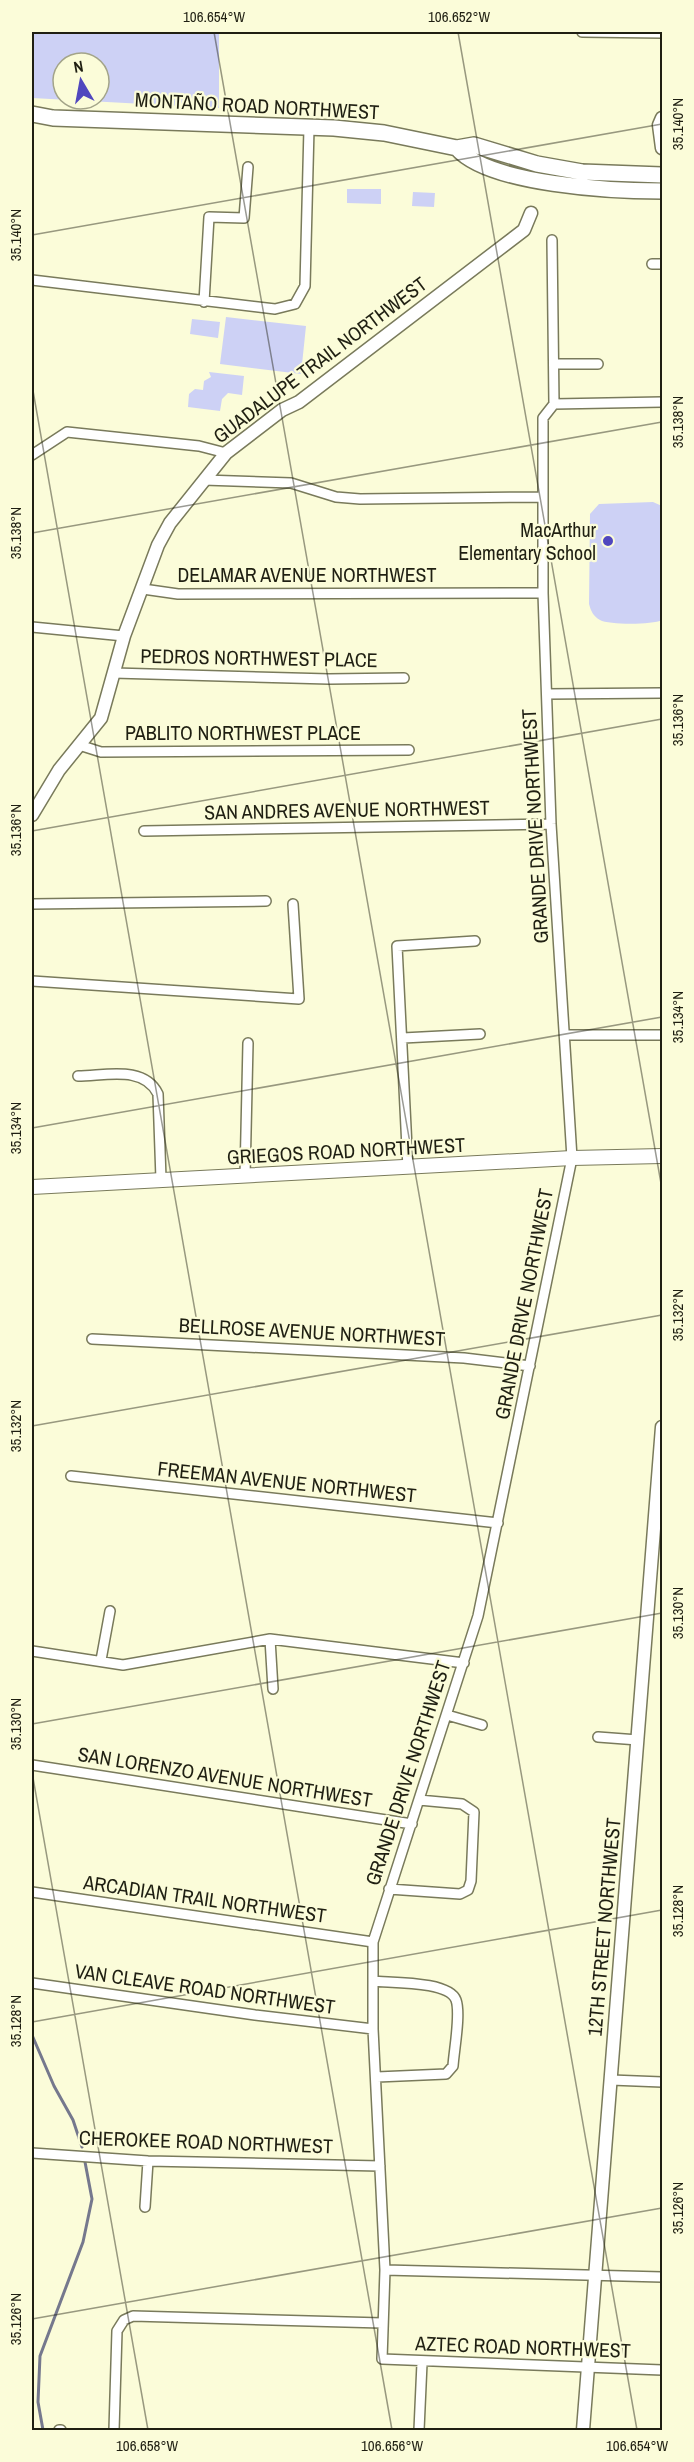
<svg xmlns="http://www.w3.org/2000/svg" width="694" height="2462" font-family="'Archivo Narrow',sans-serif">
<rect width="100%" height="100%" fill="#fbfcd9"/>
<!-- green -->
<path fill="#cdd1f5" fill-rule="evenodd" d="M32,32H219V108L32,98ZM63,63H99V99H63Z
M347,189H381V204L347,203Z
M413,192L435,193L434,207L412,206Z
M226,317L306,326L301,374L220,364Z
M192,319L220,322L218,338L190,334Z
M209,372L244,376L242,395L228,393L222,399L220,411L188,407L189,394L195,389L203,390L204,381L211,377Z
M653,502L662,506V620C652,625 609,625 600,620C593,616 591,611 589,604L590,514L599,504Z"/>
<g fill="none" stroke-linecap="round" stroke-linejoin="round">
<!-- stream -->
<path stroke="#75788d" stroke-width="3" d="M32,2035L54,2086L73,2120L82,2147
M43,2430L38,2402L40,2356L83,2242L92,2199L85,2162"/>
<defs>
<path id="minor" d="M582,32L662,33
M552,240L554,404L543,418V593L551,824L572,1158L478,1616L373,1942V2029L385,2270L382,2359L662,2370
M652,264H662
M32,280L275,309L295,304L305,286L309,128
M204,302L209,217L244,218L248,167
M554,364H598
M554,404L662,402
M32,455L67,432L199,446L226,453
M204,480L291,483L336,497L360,499L542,497
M143,589L178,594L543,593
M32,627L124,636
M114,673L329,679L404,678
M547,694L662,693
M79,745L101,752L409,750
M144,831L551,824
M32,904L266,901
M32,981L299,999L293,904
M565,1035H662
M403,1038L480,1034
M78,1076C105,1076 144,1065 158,1094L161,1179
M408,1168L397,946L475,941
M245,1176L248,1043
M92,1339L464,1358L530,1366
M71,1476L498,1523
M270,1639L273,1689
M32,1651L123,1665L270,1639L464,1663
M101,1660L110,1611
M447,1715L482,1725
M598,1737L638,1740
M32,1765L412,1824
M389,1889L460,1894L468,1890L471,1881L474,1812L462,1804L419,1800
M32,1892L373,1942
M373,1981C392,1983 449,1981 456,2000C461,2014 454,2050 453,2066L446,2074L377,2077
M32,1983L255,2015L373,2029
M611,2080L662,2082
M32,2153L148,2161L380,2166
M145,2207L148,2161
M385,2270L662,2277
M59,2430H61
M114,2430L117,2331L124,2320L133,2316L382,2323
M419,2430L422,2363"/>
<path id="tertiary" d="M662,148L659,125L662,118
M32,815L59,770L101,718L124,636L158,545L170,523L226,453L282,410L299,402L524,230L531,213
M583,2430L662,1427"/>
<path id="secondary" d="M32,1187L572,1158L662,1156"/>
<path id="primary" d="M32,114L53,118L334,128L384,133L457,148L474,145L537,164L582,172L662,175
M457,148C489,185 614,191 662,191"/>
</defs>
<!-- minor casing -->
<use href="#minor" stroke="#797a5b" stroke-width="12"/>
<!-- tertiary casing -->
<use href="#tertiary" stroke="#797a5b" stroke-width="15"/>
<!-- secondary casing -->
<use href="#secondary" stroke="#797a5b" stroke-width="16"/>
<!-- primary casing -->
<use href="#primary" stroke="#797a5b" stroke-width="18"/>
<!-- minor -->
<use href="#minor" stroke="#fff" stroke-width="9"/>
<!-- tertiary -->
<use href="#tertiary" stroke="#fff" stroke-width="12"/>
<!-- secondary -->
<use href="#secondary" stroke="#fff" stroke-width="14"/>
<!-- primary -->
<use href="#primary" stroke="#fff" stroke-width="15"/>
</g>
<!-- ticks -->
<path fill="none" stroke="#1f1f12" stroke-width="1.5" stroke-opacity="0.45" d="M214,32L637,2430M458,32L662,1189M32,235L662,124M32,385L392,2430M32,533L662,422M32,831L662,719M32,1128L662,1017M32,1426L662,1315M32,1724L662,1613M32,1772L148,2430M32,2022L662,1910M32,2319L662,2208"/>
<!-- markers -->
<circle fill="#5047be" stroke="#fbfcd9" stroke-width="2" cx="608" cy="541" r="6"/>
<g text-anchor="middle" stroke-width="4.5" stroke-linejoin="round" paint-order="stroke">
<!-- street labels -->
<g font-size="20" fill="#1f1f12" stroke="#fbfcd9">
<text transform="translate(257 106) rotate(3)" y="7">MONTAÑO ROAD NORTHWEST</text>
<text transform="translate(320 360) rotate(-37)" y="7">GUADALUPE TRAIL NORTHWEST</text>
<text x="307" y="582">DELAMAR AVENUE NORTHWEST</text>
<text transform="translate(259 658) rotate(1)" y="7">PEDROS NORTHWEST PLACE</text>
<text x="243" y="740">PABLITO NORTHWEST PLACE</text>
<text transform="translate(347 810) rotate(-1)" y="7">SAN ANDRES AVENUE NORTHWEST</text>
<text transform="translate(535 826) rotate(-93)" y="7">GRANDE DRIVE NORTHWEST</text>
<text transform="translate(346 1151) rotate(-3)" y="7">GRIEGOS ROAD NORTHWEST</text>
<text transform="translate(524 1304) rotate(-79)" y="7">GRANDE DRIVE NORTHWEST</text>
<text transform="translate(312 1332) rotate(3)" y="7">BELLROSE AVENUE NORTHWEST</text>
<text transform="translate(287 1482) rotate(6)" y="7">FREEMAN AVENUE NORTHWEST</text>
<text transform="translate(408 1773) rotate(-72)" y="7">GRANDE DRIVE NORTHWEST</text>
<text transform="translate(225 1777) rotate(9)" y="7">SAN LORENZO AVENUE NORTHWEST</text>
<text transform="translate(205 1899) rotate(8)" y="7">ARCADIAN TRAIL NORTHWEST</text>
<text transform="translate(604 1927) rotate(-85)" y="7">12TH STREET NORTHWEST</text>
<text transform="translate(205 1989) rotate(8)" y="7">VAN CLEAVE ROAD NORTHWEST</text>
<text transform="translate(206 2142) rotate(2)" y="7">CHEROKEE ROAD NORTHWEST</text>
<text transform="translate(523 2347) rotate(2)" y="7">AZTEC ROAD NORTHWEST</text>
</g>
<!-- poi labels -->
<g font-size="20" fill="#1f1f12" stroke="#fbfcd9" text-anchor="end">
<text x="596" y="537">MacArthur<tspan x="596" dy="23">Elementary School</tspan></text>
</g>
</g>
<!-- border -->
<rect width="694" height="2462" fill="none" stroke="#fbfcd9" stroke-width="66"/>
<!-- north arrow -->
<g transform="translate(81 81) rotate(350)"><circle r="28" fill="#fbfcd9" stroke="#a3a489" stroke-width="1.5"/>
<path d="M0-4.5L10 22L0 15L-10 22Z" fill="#5047be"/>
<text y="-9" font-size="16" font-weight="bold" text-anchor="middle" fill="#1f1f12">N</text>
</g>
<rect x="33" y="33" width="628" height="2396" fill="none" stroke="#1f1f12" stroke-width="2"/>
<g font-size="15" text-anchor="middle" fill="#1f1f12">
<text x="214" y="22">106.654°W</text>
<text x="459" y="22">106.652°W</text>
<text transform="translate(678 124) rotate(-90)" y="5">35.140°N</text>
<text transform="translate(16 235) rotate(-90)" y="5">35.140°N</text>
<text transform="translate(678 422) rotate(-90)" y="5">35.138°N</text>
<text transform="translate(16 533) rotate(-90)" y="5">35.138°N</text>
<text transform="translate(678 720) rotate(-90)" y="5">35.136°N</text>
<text transform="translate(16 830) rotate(-90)" y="5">35.136°N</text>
<text transform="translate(678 1017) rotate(-90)" y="5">35.134°N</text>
<text transform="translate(16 1128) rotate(-90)" y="5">35.134°N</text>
<text transform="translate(678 1315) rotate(-90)" y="5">35.132°N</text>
<text transform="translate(16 1426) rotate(-90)" y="5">35.132°N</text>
<text transform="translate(678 1613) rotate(-90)" y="5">35.130°N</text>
<text transform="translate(16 1724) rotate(-90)" y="5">35.130°N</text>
<text transform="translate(678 1911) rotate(-90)" y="5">35.128°N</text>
<text transform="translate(16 2021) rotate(-90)" y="5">35.128°N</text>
<text transform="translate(678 2208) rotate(-90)" y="5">35.126°N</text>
<text transform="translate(16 2319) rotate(-90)" y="5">35.126°N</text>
<text x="147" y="2451">106.658°W</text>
<text x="392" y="2451">106.656°W</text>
<text x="637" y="2451">106.654°W</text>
</g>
</svg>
